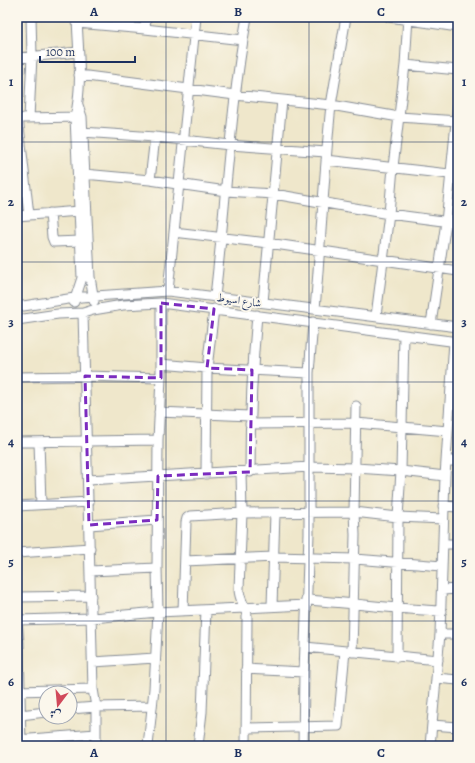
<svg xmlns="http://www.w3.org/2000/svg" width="475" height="763" font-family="Alegreya,Amiri,serif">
<rect width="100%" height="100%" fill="#fbf7ec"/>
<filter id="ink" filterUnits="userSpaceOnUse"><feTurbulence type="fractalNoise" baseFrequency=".025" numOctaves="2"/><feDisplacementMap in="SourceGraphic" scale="8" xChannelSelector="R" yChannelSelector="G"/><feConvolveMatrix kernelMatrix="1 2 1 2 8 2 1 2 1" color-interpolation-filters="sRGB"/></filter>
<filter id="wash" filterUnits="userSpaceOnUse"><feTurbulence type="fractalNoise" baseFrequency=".012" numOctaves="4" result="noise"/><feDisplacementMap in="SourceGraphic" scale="16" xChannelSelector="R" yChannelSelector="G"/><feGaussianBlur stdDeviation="0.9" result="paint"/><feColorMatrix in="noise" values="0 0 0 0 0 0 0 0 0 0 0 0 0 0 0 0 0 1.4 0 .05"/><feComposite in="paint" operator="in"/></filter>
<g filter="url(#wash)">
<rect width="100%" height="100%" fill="#efe7cb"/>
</g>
<g filter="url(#ink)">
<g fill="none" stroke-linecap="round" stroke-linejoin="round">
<defs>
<path id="minor" d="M346,17L331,105L399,117L458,121
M389,17L458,27
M408,17L405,65L458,70
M77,23L145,29L243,40
M145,29L146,17
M17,58L78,52
M79,75L235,95L331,105C324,173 321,241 315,309
M78,105L82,117L90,277L94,301
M18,118L29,215
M24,118L80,117
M29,118L32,56L31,17
M82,132L155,137L230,145L326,152
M155,137L150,180L226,191L274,194L389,214L458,223
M326,160L458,175
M84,174L150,180
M50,213L52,237L54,242L81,241
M17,216L79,211
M174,232L268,243L458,271
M168,291L196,17
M215,296C226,203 230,109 247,17
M74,302L82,278L75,117C83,85 78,50 77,17
M263,302L282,100
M17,307L81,297L168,291L458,327
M83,313L93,689L96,707V746
M376,316L389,214L393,167L405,65
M17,320L58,314L83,313L93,310L123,305L161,303L458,342
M431,324L446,222L458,103
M161,364L207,368L309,373
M17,377L85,376L161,378
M159,412L250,416
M250,424L356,423L448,431
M17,442L158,440
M39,442L41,504
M446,461H458
M241,472L242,513L239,589C239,600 246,607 247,616L246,746
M250,472C250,419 252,367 257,315
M206,474L207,368L214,309
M88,480L310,467L356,468L401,471L445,476
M17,506L89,502
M443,506L458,507
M89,525L157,520
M443,544H458
M17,553L90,548
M185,561L274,557L355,559L442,566
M90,571L157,568
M442,590L458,589
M17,597L91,596
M306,600C352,603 396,609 442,611
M272,606L275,513
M183,611L186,522L187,518L190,516L242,513L354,512L398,517L443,519
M17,619L19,643L21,746
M17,620L92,618L158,612L306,605
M440,634H458
M305,647L438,660
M352,652L355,535L354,512L356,406
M397,657L398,517L401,471L404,335
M93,662L155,658
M246,669L304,672
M436,678L458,680
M17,691L93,689
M70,709L96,707L152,706
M20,715L46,712
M432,725L458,727
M246,728L338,726L345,651
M17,740L96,734
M148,746L154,689L158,612L157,568L158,440L161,378V303
M198,746L202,712L206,610
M303,746L304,672L309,534V373L313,322
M430,746L440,634L445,476L454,341"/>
</defs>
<!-- minor casing -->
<use href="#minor" stroke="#858b94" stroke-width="11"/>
<!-- minor -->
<use href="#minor" stroke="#fff" stroke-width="9"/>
</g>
</g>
<!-- marked area -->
<path fill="none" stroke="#7b2cbf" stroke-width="3" stroke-dasharray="8 5" stroke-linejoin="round" d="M161,303L214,309L207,368L252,370L250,472L158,476L157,520L89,525L85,376L161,378Z"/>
<!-- grid -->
<path fill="none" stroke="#1b2f5e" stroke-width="1" stroke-opacity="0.55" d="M166,17V746M309,17V746M17,142H458M17,262H458M17,382H458M17,501H458M17,621H458"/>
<g text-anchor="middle" stroke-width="4" stroke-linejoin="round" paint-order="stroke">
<!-- street labels -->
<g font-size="11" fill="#1b2f5e" stroke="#fbf7ec">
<text transform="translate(239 300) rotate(8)" y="4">شارع اسيوط</text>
</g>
</g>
<!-- margin -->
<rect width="475" height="763" fill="none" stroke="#fbf7ec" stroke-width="44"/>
<!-- north arrow -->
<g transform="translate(58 705) rotate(196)"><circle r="19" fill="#fbf7ec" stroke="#a1a7b3"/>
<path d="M0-3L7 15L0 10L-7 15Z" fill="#d1495b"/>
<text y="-6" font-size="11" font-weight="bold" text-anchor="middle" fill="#1b2f5e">ش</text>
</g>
<!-- scale -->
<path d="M40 56v6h95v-6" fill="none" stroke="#1b2f5e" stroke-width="2"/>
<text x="46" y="56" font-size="12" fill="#1b2f5e" stroke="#fbf7ec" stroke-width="3" paint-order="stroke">100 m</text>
<rect x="22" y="22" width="431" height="719" fill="none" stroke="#1b2f5e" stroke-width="1.5"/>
<g font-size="13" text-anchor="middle" font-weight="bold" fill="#1b2f5e">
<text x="94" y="16">A</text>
<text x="238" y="16">B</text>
<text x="381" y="16">C</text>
<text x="11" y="86">1</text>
<text x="464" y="86">1</text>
<text x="11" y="206">2</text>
<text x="464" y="206">2</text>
<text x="11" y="326">3</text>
<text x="464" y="326">3</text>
<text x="11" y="446">4</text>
<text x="464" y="446">4</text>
<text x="11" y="566">5</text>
<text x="464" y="566">5</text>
<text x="11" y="686">6</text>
<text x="464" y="686">6</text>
<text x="94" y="757">A</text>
<text x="238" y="757">B</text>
<text x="381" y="757">C</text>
</g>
</svg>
